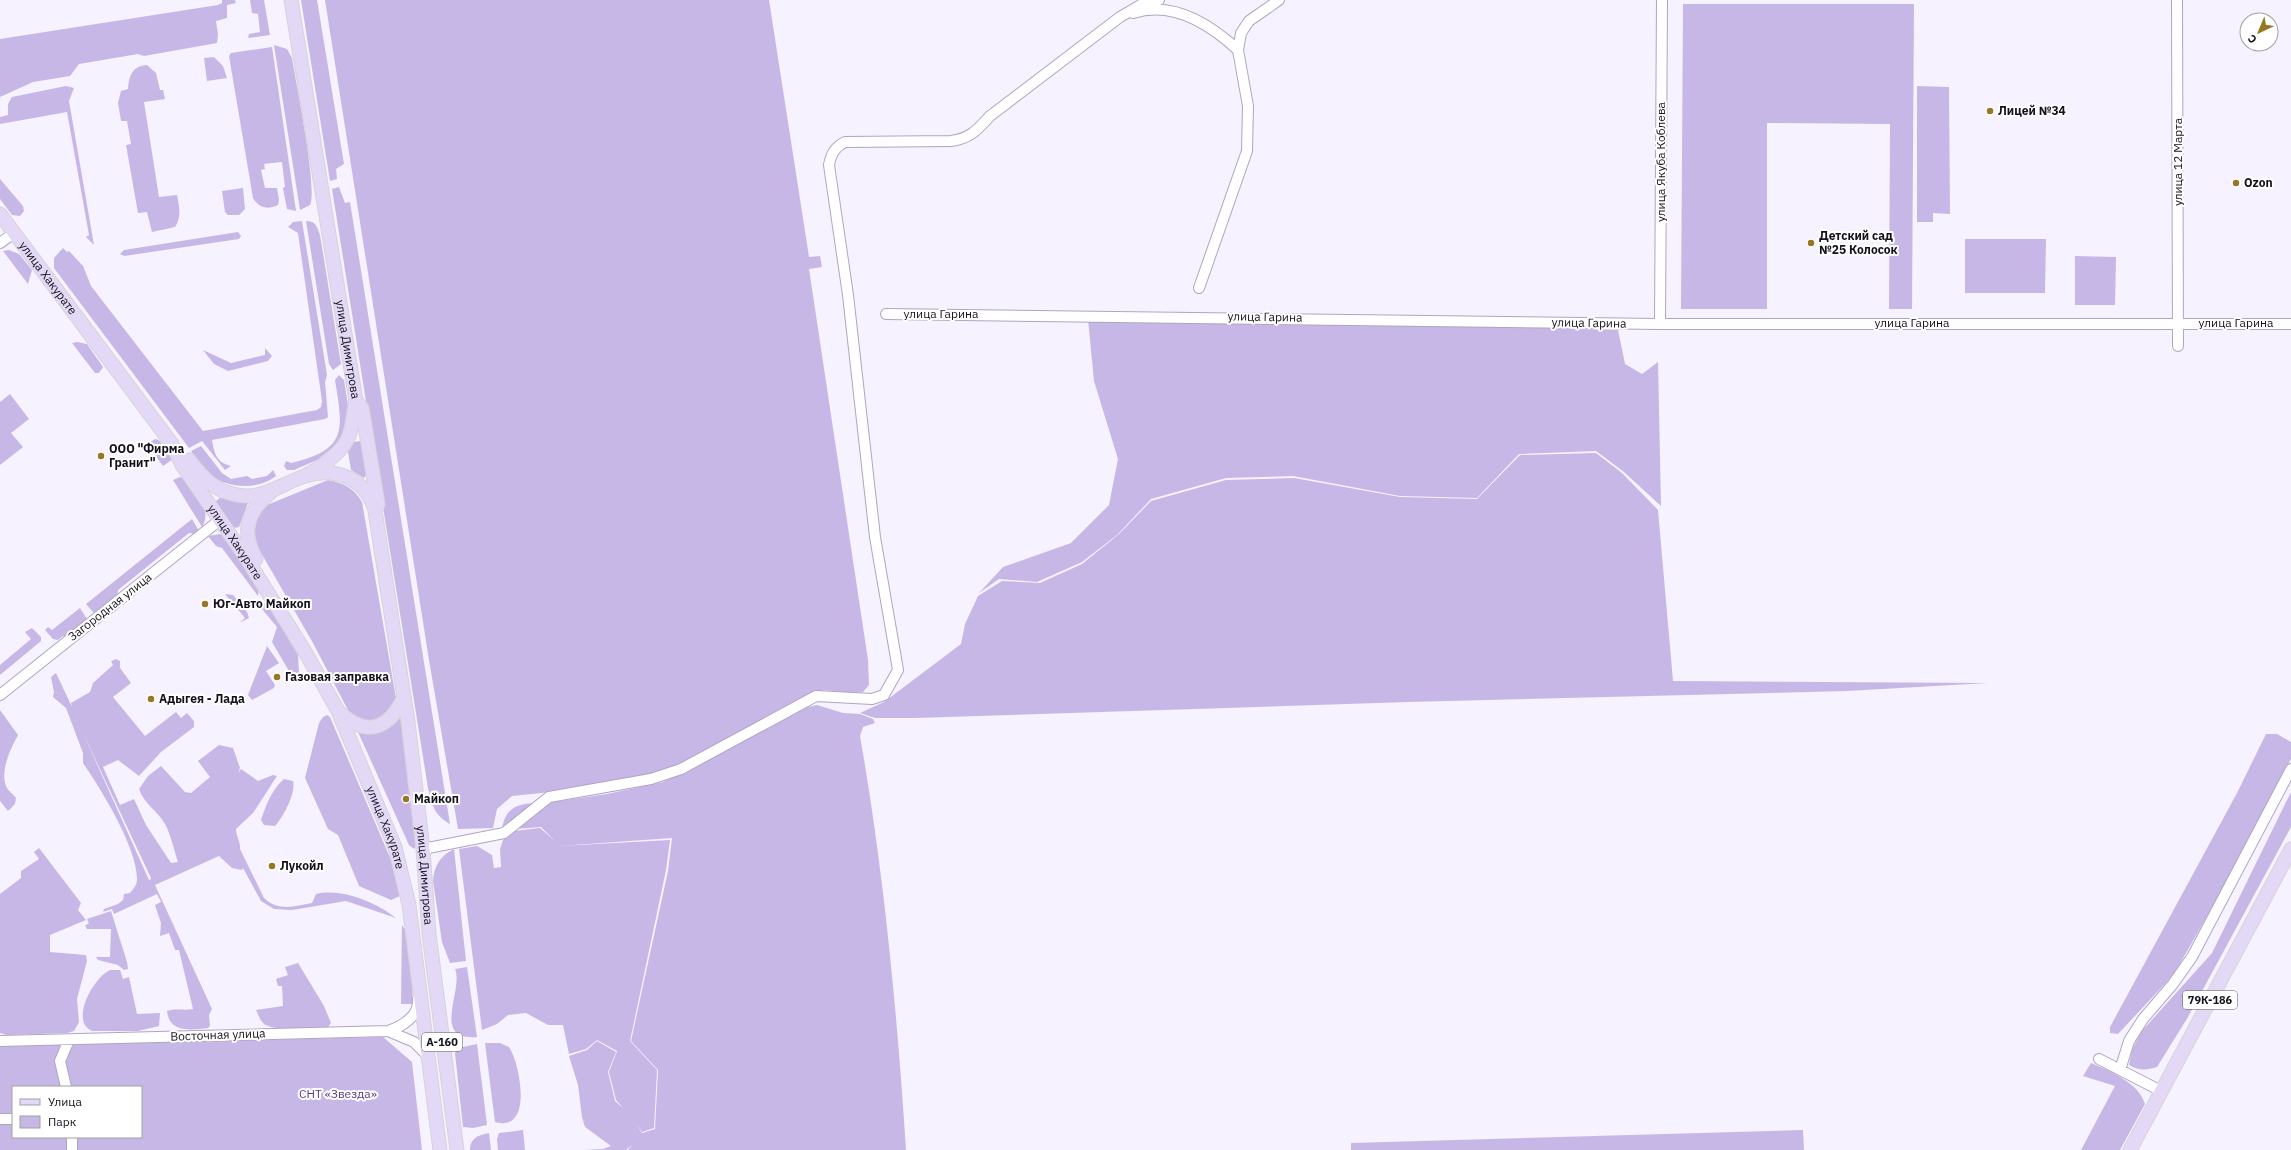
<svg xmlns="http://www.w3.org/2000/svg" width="2291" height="1150" font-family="'IBM Plex Sans',sans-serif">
<rect width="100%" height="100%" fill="#f6f2ff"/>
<!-- green -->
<path fill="#c7b7e7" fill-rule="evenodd" d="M222,0H235L236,3L227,5V18L216,21L218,35L217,43L144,56L138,54L79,64L70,76L33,82L0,97V39L218,5L222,3Z
M250,0H264L270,35L248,38L249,34L260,32L258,14L252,13Z
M301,0H317L344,164L336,169L337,179L330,181Z
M325,0H769L809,257L820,256L822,267L809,269L868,660L869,685L863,692L854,693L824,690L802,698L747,730L678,765L648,775L581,789L512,796L497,809L493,828L458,829L429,660Z
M1683,4H1914L1912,309H1889L1890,124L1767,123V309H1681Z
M274,45L287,49L292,58C296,83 318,189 310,205L300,210Z
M272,47L296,211L287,209L283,188L285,187L282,162L264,164L265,169L261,170L265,188H277L279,200L278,205C267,210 259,208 253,198L229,56L231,53Z
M214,57L223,66L227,78L207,81L204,58Z
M147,65L156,73L160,90H163L165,99L144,102L159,197L177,195C179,206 182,217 175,227L152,232L147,212L138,213L126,145L131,144L127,121H121L118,103L121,91L128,89C129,76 132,66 147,65Z
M66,86L74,88L69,101L94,245L86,237L89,235L67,112L0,124V117L8,115V104L12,97Z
M1917,86L1949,87L1950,214L1933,213V222H1917Z
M0,179L23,206L24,211L20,216L12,215L0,199Z
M339,187L345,203L350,202L450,824C434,815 432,805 428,788L332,189Z
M243,188L245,209L239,215H228L225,212L222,191Z
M302,221L327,375L325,382L328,417L325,419L212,440C214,453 217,463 231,466L225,470L202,441L189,448L54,268V258L63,248L67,252L69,251L83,266L91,286L203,431L317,410L321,407L322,401L298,233L288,227L293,222Z
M306,221C316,221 317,227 320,235L341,364L333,370L329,364Z
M238,232L241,236L239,239L124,256L120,254L124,250Z
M1965,239H2046L2045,293H1965Z
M9,250L19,254L32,270L28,284L3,251Z
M2075,256L2116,257L2115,305H2075Z
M1088,319L1315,322L1618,330L1625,364L1642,374L1658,362L1661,506L1624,472L1596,451L1519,454L1477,498L1400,496L1293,476L1226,478L1151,499L1117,535L1082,562L1037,582L999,579L979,593L1003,567L1071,543L1109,505L1118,459L1094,381Z
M77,342L87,344L103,367L99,373H95L72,343Z
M265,348L272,356L268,361L228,371L214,364L203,350L231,363L265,355Z
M339,375L344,380L349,412L347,425L340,442L317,460L294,470H287L284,466L286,461L291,463C348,450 343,430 335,380Z
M10,394L29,419L11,433L23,447L0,465V402Z
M155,439L159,440L173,459L163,466L150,448L152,447L149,443Z
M360,441L363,443L368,473L364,478L351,470L348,452L354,442Z
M201,446L222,473L231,479L247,476L252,479L267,476L273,470L276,476C259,490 228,489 211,475C203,469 197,459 191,451Z
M1596,453L1622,473L1658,510L1673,681L1988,683L1847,691L1408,702L915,718H875L860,713L884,702L961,644L965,624L978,596L1002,581L1040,583L1082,564L1119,534L1151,501L1226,480L1294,478L1400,497L1477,499L1520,455Z
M180,477L186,478C195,492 213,509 202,527L173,480Z
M328,480C344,483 354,488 362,502L396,698L387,715L372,722L356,718L349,712L313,643L256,544C253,529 256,516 267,505Z
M221,497L248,503L239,527L234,528L217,504L216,501Z
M192,519L199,531L195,534L189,533L118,590L117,598L97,613L93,612L86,604Z
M220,534L225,537L259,588L258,596L222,548L216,546L208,536Z
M225,594L233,595L247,612L249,618L239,623L245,618Z
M266,600L298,655L299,672L293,678L272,642L277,627L262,609Z
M80,608L87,619L68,637L63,636L58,640L53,639L45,630L48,627L52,630Z
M32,628L41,637V641L0,675V665L31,639L25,632Z
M267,646L279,663L266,671L275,685L274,688L252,700L248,695Z
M116,659L120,661V668L131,683L113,697L145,736L176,712L181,718L187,713L194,721V727L161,752L139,776L118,760L103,767L120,805L134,799L146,825L171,863L178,862C174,850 171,835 165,824C157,810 144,804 139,789L148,776L161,766L185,792L191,793L210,777L198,761L219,745L233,748L240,768L238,773L241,769L258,781L273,775L277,776L253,813L236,829C236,837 241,842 240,849L264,898C278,912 295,906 312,903L316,894C342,888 375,902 396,918L346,901L292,910L274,909L261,901L243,868L242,870L232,868L219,856L155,885L212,1009L209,1015L210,1026L208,1028C191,1030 169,1033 167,1011C176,1008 184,1011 193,1009L179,950H175L169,933L160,936L161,923L155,905L161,902L157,894L114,914L112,909L103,912L104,909L118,904L123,900L124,894L130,893C133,889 137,885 137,880C138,849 101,789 83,763V753L66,708L53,697L54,692L51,677L56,673L72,707L71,703L90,692L93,683L113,665L111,661ZM83,733L151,878L150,880H149Z
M817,705L843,713L860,714L873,719L875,723L863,727L860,736C884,873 897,1011 906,1150H628L632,1145L626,1150H583L603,1149L611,1146L585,1127L582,1117L578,1085L569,1056L587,1050L597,1041L616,1052L608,1072L615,1101L624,1109L616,1100L609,1072L617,1051L597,1040L586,1049L569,1054L563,1025H548L526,1013L508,1015L497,1024L482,1030L459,849L477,846L492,855L494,868L501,867L500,849L503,840L514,831L540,828L555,841L541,827L516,829L552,802L607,794L663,782L798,709ZM672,838L668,871L631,1041L658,1070L655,1129L642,1133L636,1124L642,1132L654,1128L657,1070L630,1041L666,870L670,840L559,846Z
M0,710L18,735C11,748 0,770 6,786C7,790 13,794 16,798L15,804L8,811L0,801Z
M327,715L330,717L400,881L402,891L400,896L391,900L359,886L338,835L328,829L305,778L319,723L323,717Z
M402,716L416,846L414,849L409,845L358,732C377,736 390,730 402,716Z
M2266,734H2277L2291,742V759L2244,851L2174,974L2118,1034L2110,1033V1027L2237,793Z
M284,779L293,781C296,794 283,817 275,826L264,825L261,820C266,805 272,789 284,779Z
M2291,792V827L2188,1017L2157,1067C2147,1070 2139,1071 2129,1065L2132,1050L2141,1032L2212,953Z
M536,803L502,828C506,808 516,804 536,803Z
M39,848L81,903L78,910L86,920L50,935V952L86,955L87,961L77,999L79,1022L74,1031L67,1033L7,1035L0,1033V894L21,878V871L39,859L34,852Z
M454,849L466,961L450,963L442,942L433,881C434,866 440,856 454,849Z
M111,911L127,962L128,969L124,970L118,965L98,960L96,957H110L111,929H87L85,925L89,924L87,919Z
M402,925C417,945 413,980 412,1004H401Z
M298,963L324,1006L331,1023L328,1027C317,1030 271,1032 263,1023C260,1020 258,1014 256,1010L283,1006L282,986H278L276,979L288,975L285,967Z
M467,967L477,1037C430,1041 464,990 455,969Z
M110,970H120L123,979L129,977L137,1014L160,1013L159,1026L138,1031H92C69,1021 94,977 110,970Z
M383,1037L412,1062L422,1150H0V1043L69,1040L82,1044ZM13,1087H141V1137H13Z
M485,1043H500L509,1047C520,1063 534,1133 495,1122Z
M477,1044L487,1125L473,1128L463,1127L455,1053L458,1048Z
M2091,1063C2110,1071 2139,1083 2145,1104L2120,1150H2081L2115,1086L2083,1076Z
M523,1130L525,1150H498L497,1139L499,1133Z
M1803,1130L1804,1150H1351V1143Z
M489,1133L491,1150H470C470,1138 479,1135 489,1133Z"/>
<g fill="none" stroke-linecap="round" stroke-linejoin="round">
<defs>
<path id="minor" d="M2177,0L2178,346
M1133,13C1173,0 1210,24 1238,50
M0,243L14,233
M1199,288L1247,151L1248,106L1238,50L1241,33L1249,21L1279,0
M886,314L1660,324H2291
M1660,324L1662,0
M0,695L221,519
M423,849L504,833L549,797L651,779L681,769L816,696L872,699L884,695L898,670L875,537L848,295L829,165C831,154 835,147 845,142L951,141C971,138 977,130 990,116L1120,17L1144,3L1159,0
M388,1031C401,1027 420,1016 418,999
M0,1041L388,1031L414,1042L429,1057
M2099,1059L2161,1091
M2120,1070L2129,1041L2143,1019L2173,984L2192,957L2291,769
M66,1087L60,1061L69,1040
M0,1119H13
M72,1137V1150"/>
<g id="major">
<path id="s1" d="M291,0L356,401L362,408L378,504L375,511L408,722L423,849L429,934L457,1150"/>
<path id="s2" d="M0,214L172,444L182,465L245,556L304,650L338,711L395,847L409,905L440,1150"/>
<path d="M189,460C201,475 210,487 229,493C260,503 278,485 305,476C335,467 363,477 374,507"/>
<path d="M308,474C324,465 342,453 349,436C353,425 353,413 356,401"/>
<path d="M256,559C241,531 246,513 271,492"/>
<path d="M339,712C367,738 389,729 404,697"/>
<path d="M2130,1150L2291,849"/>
</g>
</defs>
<!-- minor casing -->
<use href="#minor" stroke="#afa5c3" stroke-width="12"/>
<!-- major casing -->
<use href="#major" stroke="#d5d4d6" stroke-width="15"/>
<!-- minor -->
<use href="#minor" stroke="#fff" stroke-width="10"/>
<!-- major -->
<use href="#major" stroke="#e3d9f6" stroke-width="13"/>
</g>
<!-- markers -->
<g fill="#957820" stroke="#fff" stroke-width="1.5">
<circle cx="1990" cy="111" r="4"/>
<circle cx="2236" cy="183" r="4"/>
<circle cx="1811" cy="243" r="4"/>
<circle cx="101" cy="456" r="4"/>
<circle cx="205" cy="604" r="4"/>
<circle cx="277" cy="677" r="4"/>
<circle cx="151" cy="699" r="4"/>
<circle cx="406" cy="799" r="4"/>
<circle cx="272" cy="866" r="4"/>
</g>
<g text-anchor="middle" stroke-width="4" stroke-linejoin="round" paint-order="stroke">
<!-- shield labels -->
<g fill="#fff" stroke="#5b5860" stroke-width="1">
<rect x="2183" y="991" width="54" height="18" rx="3"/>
<rect x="422" y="1033" width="40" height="18" rx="3"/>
</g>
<g font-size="11" font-weight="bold" fill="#15111c">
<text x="2210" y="1004">79К-186</text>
<text x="442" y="1046">А-160</text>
</g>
<!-- poi labels -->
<g font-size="12" font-weight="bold" fill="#15111c" stroke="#fff" text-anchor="start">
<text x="1998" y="115">Лицей №34</text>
<text x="2244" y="187">Ozon</text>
<text x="1819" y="240">Детский сад<tspan x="1819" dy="14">№25 Колосок</tspan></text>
<text x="109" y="453">ООО "Фирма<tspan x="109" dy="14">Гранит"</tspan></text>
<text x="213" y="608">Юг-Авто Майкоп</text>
<text x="285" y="681">Газовая заправка</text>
<text x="159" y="703">Адыгея - Лада</text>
<text x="414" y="803">Майкоп</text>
<text x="280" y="870">Лукойл</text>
</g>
<!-- street labels -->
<g font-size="12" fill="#15111c" stroke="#fff">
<text transform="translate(1661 162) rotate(-90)" y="4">улица Якуба Коблева</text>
<text transform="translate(2178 162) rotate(-90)" y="4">улица 12 Марта</text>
<text dy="4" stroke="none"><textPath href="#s2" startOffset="80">улица Хакурате</textPath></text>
<text x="941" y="318">улица Гарина</text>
<text transform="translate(1265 317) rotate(1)" y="4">улица Гарина</text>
<text transform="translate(1589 323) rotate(1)" y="4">улица Гарина</text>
<text x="1912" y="327">улица Гарина</text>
<text x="2236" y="327">улица Гарина</text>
<text dy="4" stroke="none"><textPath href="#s1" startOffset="354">улица Димитрова</textPath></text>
<text dy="4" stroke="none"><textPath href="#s2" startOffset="404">улица Хакурате</textPath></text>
<text transform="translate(110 607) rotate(-38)" y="4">Загородная улица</text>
<text dy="4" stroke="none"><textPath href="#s2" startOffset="728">улица Хакурате</textPath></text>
<text dy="4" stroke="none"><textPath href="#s1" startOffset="888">улица Димитрова</textPath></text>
<text transform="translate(218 1035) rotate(-2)" y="4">Восточная улица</text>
</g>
<!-- park labels -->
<g font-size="12" fill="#593889" stroke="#fff">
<text x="338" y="1098">СНТ «Звезда»</text>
</g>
</g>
<!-- legend -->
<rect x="12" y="1086" width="130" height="52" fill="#ffffff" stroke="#a1a0a4"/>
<rect x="20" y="1099" width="20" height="6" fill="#e3d9f6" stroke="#a1a0a4"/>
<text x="48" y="1106" font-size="12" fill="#15111c">Улица</text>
<rect x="20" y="1116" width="20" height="12" fill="#c7b7e7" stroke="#a1a0a4"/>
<text x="48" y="1126" font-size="12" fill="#15111c">Парк</text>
<!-- north arrow -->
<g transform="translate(2259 32) rotate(224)"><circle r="19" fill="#ffffff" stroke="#a1a0a4"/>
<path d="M0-3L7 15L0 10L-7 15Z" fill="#957820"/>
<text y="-6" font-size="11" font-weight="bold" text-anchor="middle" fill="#15111c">С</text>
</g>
</svg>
